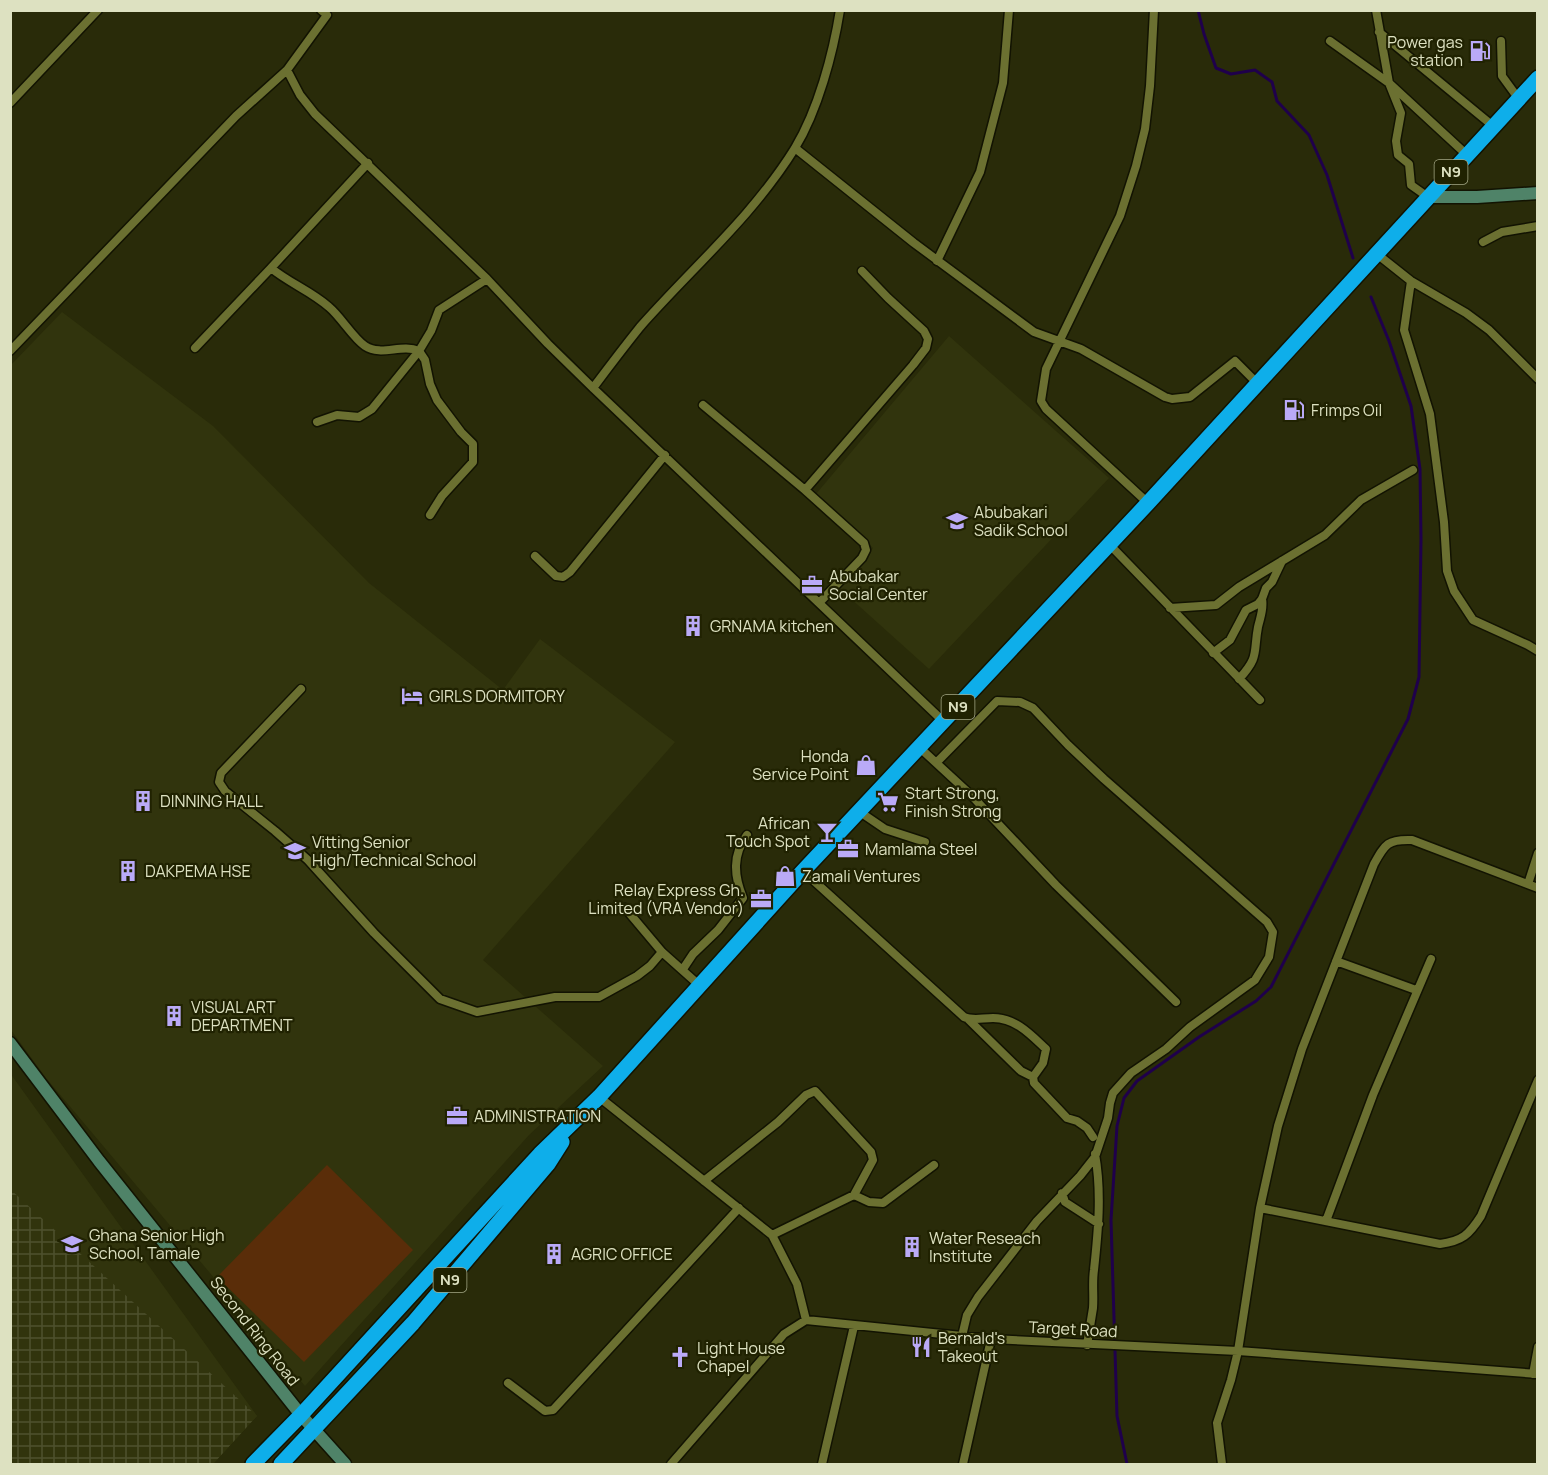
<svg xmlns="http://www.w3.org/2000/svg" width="1548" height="1475" font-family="Manrope,sans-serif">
<defs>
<pattern id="industrial-grid" width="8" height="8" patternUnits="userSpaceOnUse" patternTransform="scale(1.5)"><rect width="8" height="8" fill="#31340d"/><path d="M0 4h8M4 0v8" fill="none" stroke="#4e512e"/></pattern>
</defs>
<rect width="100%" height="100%" fill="#292b09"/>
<!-- built -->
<path fill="#31340d" d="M62,312L213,426L369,583L503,690L540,639L675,742L483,960L603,1066L529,1135L305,1386L46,1078L11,1030L10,366Z
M949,336L1109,478L929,669L839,588L873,548L816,494Z
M10,1073L257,1416L213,1464H11Z"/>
<!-- industrial -->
<path fill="url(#industrial-grid)" d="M10,1189L257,1416L213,1464H11Z"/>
<!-- park -->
<path fill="#5a2d09" d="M327,1165L413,1250L304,1362L217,1277Z"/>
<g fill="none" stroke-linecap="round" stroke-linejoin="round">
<!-- stream -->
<path stroke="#1f004b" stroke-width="3" d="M1198,10L1204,34L1216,68L1231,74L1255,70L1272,82L1277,101L1309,135L1327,175L1353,258
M1127,1464L1117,1416L1111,1220L1117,1126L1124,1098L1137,1081L1199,1037L1256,1001L1271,987L1408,719L1419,677L1421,539L1420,469L1411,406L1389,341L1371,297"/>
<defs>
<path id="street" d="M321,10L327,15L287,70L300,95L315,114L487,279L548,344L593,388L944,722
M1376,10L1389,83L1401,113L1396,141L1398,155L1409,164L1411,185L1428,197
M1379,32L1493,126
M1330,41L1389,83L1467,155
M1501,41L1502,76L1518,98
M10,103L98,10
M795,148L914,243L1034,332L1081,349L1165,397L1172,399L1190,397L1235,361L1257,383
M1483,242L1502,232L1538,226
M1377,254L1411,281L1466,313L1489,330L1538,379
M937,261L980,172L1003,83L1009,10
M271,268L368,163
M1411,281L1404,330L1430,414L1444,522L1447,571L1454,591L1473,620L1528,645L1538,651
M195,348L271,268C289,283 311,291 329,307C341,317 353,338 365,346C382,357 401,343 419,351L372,409L359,417L337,415L317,422
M10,351L236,116L287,70
M593,388C608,368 624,347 640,327C692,268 753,216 795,148C818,110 833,54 840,10
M703,405L805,490L864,543L866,550L862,558L819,603
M805,490L913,365L926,348L928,339L924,331L888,298L862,271
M1148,503L1046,409L1041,401L1046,369L1120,216L1136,166L1145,129L1150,86L1154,10
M430,515L442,496L473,462V444L461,432L437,400L430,384L425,360L419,351L431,331L439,310L487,279
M1109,544L1260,700
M535,556L556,576L563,577L570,572L665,455
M1170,608L1216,605L1239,587L1325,535L1361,500L1413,470
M1213,653L1230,640L1246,610L1258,604L1262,599L1266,588L1272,582L1282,561
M1239,679C1260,656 1253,653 1258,627C1260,618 1264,609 1262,599
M301,689L221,773L219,782L225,791L275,831L308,860L374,933L440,999L477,1012L555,997H599L637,976L650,966L662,952
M920,748L972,796L1056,885L1176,1002
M937,762L997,701L1020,702L1033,708L1068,745L1104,779L1267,922L1273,932L1269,957L1255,980L1190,1027L1166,1049L1131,1073L1113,1093L1110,1103L1108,1118L1095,1157L1080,1176L1037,1221L978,1297L967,1315L962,1336
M860,812L885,829L925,842
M803,871L964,1017C973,1021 982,1018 993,1018C1016,1018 1031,1035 1046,1049L1043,1063L1033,1077L1034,1083L1067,1118L1077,1121L1087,1128L1093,1137
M1528,884L1538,853
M625,908L662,952L699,985
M1336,961L1416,990
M683,969L693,954L718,930L743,898C734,876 732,855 747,835
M968,1019L1021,1071L1033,1077
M599,1097L772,1235L797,1284L806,1320
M704,1181L778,1122L806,1095L815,1091L871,1152L873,1160L854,1195L772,1235
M1062,1193L1065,1202L1099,1224
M854,1195L869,1202L883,1203L934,1165
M1260,1208L1440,1244C1462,1241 1469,1235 1481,1216L1538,1080
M1326,1221L1373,1095L1431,959
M1087,1345C1089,1333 1091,1320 1093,1308C1094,1295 1092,1283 1094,1270C1098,1232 1102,1193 1095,1154
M1533,1374L1538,1347
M508,1383L545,1411L553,1410L739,1208
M671,1464L784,1334L806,1320L991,1339L1238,1351L1538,1374
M822,1464L854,1326
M963,1464L991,1339
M1222,1464L1217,1423L1231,1380L1238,1351L1260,1208L1278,1126L1302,1049L1374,864C1385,844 1388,839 1412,840L1538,888"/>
<path id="secondary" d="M1428,197H1477L1538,193
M10,1043L99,1161L301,1415L345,1464"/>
<path id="highway" d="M253,1464L301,1415L540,1154L599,1097L803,871L1148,503L1538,78
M281,1464L413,1323L548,1164L562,1142"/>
</defs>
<!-- street casing -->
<use href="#street" stroke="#121302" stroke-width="11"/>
<!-- secondary casing -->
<use href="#secondary" stroke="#121302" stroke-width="15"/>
<!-- highway casing -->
<use href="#highway" stroke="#121302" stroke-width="18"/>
<!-- street -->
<use href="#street" stroke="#6b7031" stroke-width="8"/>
<!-- secondary -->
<use href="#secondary" stroke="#4f8368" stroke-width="12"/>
<!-- highway -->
<use href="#highway" stroke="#0eaeea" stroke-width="15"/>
</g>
<!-- icons -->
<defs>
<symbol id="fuel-bare" viewBox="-9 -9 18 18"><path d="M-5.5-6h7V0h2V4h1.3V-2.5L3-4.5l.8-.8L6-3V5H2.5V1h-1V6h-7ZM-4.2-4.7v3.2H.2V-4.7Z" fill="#baaaf7" stroke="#202201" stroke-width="2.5" paint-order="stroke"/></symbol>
<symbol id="school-bare" viewBox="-9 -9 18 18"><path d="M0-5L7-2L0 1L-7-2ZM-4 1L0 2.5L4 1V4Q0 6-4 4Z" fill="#baaaf7" stroke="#202201" stroke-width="2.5" paint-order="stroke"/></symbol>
<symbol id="office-bare" viewBox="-9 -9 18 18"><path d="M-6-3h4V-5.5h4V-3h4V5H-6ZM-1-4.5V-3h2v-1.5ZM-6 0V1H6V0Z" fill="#baaaf7" stroke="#202201" stroke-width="2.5" paint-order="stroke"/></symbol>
<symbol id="building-bare" viewBox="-9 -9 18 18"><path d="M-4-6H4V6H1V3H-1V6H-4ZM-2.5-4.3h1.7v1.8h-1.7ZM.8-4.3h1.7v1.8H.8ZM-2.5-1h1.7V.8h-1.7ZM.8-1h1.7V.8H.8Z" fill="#baaaf7" stroke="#202201" stroke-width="2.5" paint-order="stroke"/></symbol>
<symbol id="hotel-bare" viewBox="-9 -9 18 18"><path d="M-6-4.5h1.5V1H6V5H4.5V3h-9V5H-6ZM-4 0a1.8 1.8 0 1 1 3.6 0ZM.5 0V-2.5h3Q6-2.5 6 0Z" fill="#baaaf7" stroke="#202201" stroke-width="2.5" paint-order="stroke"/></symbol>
<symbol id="shop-bare" viewBox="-9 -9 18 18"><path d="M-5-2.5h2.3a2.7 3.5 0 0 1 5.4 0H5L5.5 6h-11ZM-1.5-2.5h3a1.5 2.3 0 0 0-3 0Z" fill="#baaaf7" stroke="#202201" stroke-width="2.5" paint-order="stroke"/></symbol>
<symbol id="supermarket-bare" viewBox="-9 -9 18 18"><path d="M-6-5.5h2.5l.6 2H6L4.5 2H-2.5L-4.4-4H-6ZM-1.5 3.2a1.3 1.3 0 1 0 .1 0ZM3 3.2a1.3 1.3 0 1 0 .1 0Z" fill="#baaaf7" stroke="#202201" stroke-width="2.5" paint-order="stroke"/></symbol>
<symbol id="bar-bare" viewBox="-9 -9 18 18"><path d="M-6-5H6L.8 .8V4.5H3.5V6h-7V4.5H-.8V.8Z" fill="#baaaf7" stroke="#202201" stroke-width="2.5" paint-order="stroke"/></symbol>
<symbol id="restaurant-bare" viewBox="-9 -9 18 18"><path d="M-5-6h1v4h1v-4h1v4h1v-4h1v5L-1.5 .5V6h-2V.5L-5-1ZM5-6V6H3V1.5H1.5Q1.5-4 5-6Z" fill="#baaaf7" stroke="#202201" stroke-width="2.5" paint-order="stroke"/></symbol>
<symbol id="church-bare" viewBox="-9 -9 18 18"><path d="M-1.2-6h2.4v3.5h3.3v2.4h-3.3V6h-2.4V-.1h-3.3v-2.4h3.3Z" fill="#baaaf7" stroke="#202201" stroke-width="2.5" paint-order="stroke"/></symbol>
</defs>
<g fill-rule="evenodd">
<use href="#fuel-bare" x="1465" y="36" width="30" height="30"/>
<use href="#fuel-bare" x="1279" y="395" width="30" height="30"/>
<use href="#school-bare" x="942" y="506" width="30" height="30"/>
<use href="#office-bare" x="797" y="570" width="30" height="30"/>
<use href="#building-bare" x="678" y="611" width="30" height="30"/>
<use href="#hotel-bare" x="397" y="681" width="30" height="30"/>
<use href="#shop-bare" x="851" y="750" width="30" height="30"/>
<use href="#building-bare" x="128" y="786" width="30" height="30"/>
<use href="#supermarket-bare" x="873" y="787" width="30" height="30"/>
<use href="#bar-bare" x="812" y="817" width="30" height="30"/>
<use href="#office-bare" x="833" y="834" width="30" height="30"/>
<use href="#school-bare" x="280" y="836" width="30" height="30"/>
<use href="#building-bare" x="113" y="856" width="30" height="30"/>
<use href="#shop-bare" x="770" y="861" width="30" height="30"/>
<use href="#office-bare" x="746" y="884" width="30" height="30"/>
<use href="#building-bare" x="159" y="1001" width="30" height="30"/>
<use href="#office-bare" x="442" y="1101" width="30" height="30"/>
<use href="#school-bare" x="57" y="1229" width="30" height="30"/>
<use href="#building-bare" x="897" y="1232" width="30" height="30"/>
<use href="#building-bare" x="539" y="1239" width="30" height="30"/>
<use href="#restaurant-bare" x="906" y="1332" width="30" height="30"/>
<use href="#church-bare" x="665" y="1342" width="30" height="30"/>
</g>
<g text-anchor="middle" stroke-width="4.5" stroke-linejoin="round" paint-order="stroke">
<!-- shield labels -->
<g fill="#202201" stroke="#a4a887" stroke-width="1.5">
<rect x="1434.5" y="160" width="33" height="24" rx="4.5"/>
<rect x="941.5" y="695" width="33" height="24" rx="4.5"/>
<rect x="433.5" y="1268" width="33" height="24" rx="4.5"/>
</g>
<g font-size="15" font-weight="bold" fill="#dde1c1">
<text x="1451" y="177">N9</text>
<text x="958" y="712">N9</text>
<text x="450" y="1285">N9</text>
</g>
<!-- poi labels -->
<g font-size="16" fill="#dde1c1" stroke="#202201" text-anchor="start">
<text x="1463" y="48" text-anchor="end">Power gas<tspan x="1463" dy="18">station</tspan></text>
<text x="1311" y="416">Frimps Oil</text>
<text x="974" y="518">Abubakari<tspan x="974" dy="18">Sadik School</tspan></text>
<text x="829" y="582">Abubakar<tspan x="829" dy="18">Social Center</tspan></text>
<text x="710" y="632">GRNAMA kitchen</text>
<text x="429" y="702">GIRLS DORMITORY</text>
<text x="849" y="762" text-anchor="end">Honda<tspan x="849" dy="18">Service Point</tspan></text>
<text x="905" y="799">Start Strong,<tspan x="905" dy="18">Finish Strong</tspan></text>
<text x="160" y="807">DINNING HALL</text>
<text x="810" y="829" text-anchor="end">African<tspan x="810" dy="18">Touch Spot</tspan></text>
<text x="312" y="848">Vitting Senior<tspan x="312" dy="18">High/Technical School</tspan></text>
<text x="865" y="855">Mamlama Steel</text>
<text x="145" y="877">DAKPEMA HSE</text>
<text x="802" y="882">Zamali Ventures</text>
<text x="744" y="896" text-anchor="end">Relay Express Gh.<tspan x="744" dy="18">Limited (VRA Vendor)</tspan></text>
<text x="191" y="1013">VISUAL ART<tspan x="191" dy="18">DEPARTMENT</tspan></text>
<text x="474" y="1122">ADMINISTRATION</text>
<text x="89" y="1241">Ghana Senior High<tspan x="89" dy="18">School, Tamale</tspan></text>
<text x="929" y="1244">Water Reseach<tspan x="929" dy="18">Institute</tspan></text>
<text x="571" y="1260">AGRIC OFFICE</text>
<text x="938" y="1344">Bernald's<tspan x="938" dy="18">Takeout</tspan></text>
<text x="697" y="1354">Light House<tspan x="697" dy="18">Chapel</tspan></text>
</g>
<!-- street labels -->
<g font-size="16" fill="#dde1c1" stroke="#202201">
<text transform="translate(1073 1329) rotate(3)" y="6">Target Road</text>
<text transform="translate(255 1331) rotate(52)" y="6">Second Ring Road</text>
</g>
</g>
<!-- border -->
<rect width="1548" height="1475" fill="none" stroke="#dde1c1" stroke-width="24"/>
</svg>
